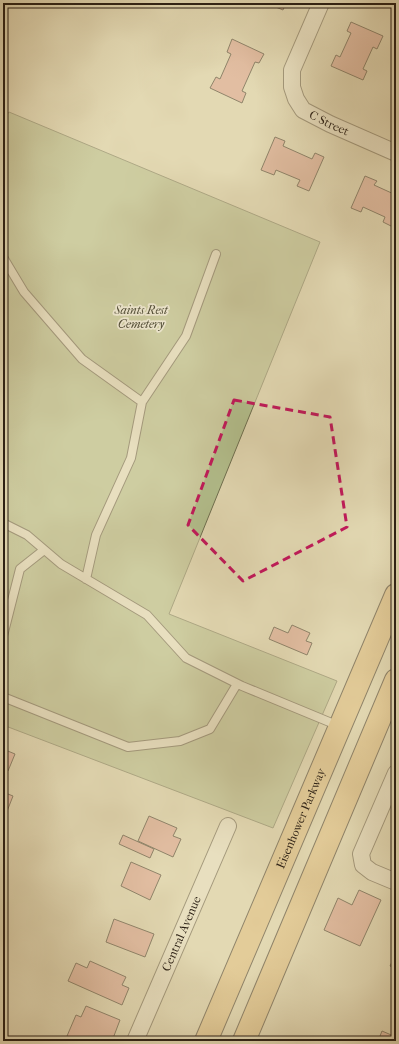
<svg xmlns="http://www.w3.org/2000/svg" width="399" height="1044" font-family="'IM FELL French Canon',serif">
<rect width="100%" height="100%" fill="#e3d9b3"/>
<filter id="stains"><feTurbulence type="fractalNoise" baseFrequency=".005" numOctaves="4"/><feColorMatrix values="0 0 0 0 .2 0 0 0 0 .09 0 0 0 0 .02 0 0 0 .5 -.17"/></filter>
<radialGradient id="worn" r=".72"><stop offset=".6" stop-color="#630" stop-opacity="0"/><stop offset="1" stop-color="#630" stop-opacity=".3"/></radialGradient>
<!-- green -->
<path fill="#b3bf8d" stroke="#6e6f50" d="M9,112L320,242L169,614L337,681L273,828L3,725V120Z"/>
<!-- building -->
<path fill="#df9d8e" stroke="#2a1f14" d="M266,3H286L283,10Z
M351,22L383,36L377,49L373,47L363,69L367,71L363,80L331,66L336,55L340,57L351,33L347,31Z
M232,39L264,54L259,63L255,62L242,91L246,93L242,103L210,88L216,77L220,79L231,54L227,52Z
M275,137L285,141L283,146L312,159L315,153L324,157L309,191L297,186L300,180L276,170L274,175L261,170Z
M365,176L377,181L374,185L396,195L395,228L383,222L385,217L363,207L361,212L351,208Z
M292,625L310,633L306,641L312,643L307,655L269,639L274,627L288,633Z
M3,749L15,754L8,771L3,769Z
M3,792L13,796L4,819H3Z
M149,816L177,828L173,836L181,839L173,857L138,841Z
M123,835L154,849L150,858L119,844Z
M131,862L161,875L150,900L121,886Z
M359,890L381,900L360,946L324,930L338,898L352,905Z
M114,919L154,934L145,957L106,942Z
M396,954V969L390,966Z
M90,961L126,977L122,985L129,988L122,1005L68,981L76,963L87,968Z
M86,1006L120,1020L112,1041H80L67,1036L76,1015L81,1017Z
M382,1031L396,1037V1041H378Z"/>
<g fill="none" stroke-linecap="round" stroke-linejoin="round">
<defs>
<path id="service" d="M3,257L24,292L82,359L142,402L131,458L96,535L86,579
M142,402L186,336L216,254
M3,523L27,535L61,564L147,615L186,658L242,686L339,726
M3,636L20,569L44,550
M3,697L128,747L180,741L210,729L237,684"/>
<g id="minor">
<path id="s1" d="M321,3L292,70V87L296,99L303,110L330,124L396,153"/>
<path d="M396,773L361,854L363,865L372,872L396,882"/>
<path id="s2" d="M135,1041L228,826"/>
</g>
<g id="primary">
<path id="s3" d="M206,1041L396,595"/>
<path d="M244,1041L396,680"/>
</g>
</defs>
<!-- service casing -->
<use href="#service" stroke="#584e3c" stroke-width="10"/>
<!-- minor casing -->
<use href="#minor" stroke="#584e3c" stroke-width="18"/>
<!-- primary casing -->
<use href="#primary" stroke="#2a1f14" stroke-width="24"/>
<!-- service -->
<use href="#service" stroke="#ede6ce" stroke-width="8"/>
<!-- minor -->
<use href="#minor" stroke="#ede6ce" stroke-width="16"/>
<!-- primary -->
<use href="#primary" stroke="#e2bc7a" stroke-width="22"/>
</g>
<!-- marked area -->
<path d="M0 0H399V1044H0ZM234,400L330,417L347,527L243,581L188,525Z" fill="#e3d9b3" fill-opacity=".55" fill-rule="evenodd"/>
<path fill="none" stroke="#c2185b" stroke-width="3" stroke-dasharray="8 5" stroke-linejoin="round" d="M234,400L330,417L347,527L243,581L188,525Z"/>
<g text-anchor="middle" stroke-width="3.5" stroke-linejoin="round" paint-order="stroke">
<!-- street labels -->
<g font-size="12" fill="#2a1f14" stroke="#ede6ce">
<text dy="4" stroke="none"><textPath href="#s1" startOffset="145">C Street</textPath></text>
<text dy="4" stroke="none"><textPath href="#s3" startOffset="242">Eisenhower Parkway</textPath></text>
<text dy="4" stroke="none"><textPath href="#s2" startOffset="117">Central Avenue</textPath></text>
</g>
<!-- park labels -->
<g font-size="12" font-style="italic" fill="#534f38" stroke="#ede6ce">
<text x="141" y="314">Saints Rest<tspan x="141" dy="14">Cemetery</tspan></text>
</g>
</g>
<!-- margin -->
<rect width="399" height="1044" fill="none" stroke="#e3d9b3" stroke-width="16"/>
<rect x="4" y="4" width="391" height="1036" fill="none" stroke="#2a1f14" stroke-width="2"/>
<rect x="8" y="8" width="383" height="1028" fill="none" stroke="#2a1f14"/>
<rect width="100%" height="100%" filter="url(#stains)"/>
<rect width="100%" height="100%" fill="url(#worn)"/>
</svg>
